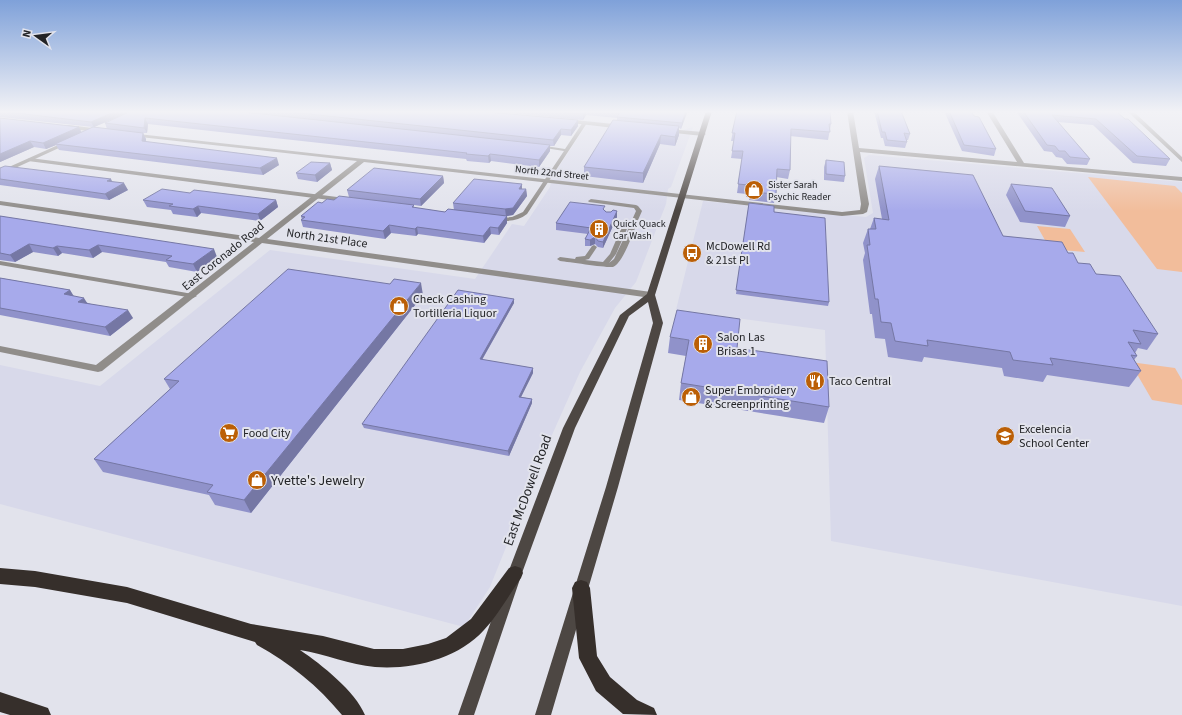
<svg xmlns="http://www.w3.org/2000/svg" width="1182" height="715" font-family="'Source Sans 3',sans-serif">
<rect width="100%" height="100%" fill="#e2e3ec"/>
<!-- built -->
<path fill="#d8d9ea" d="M589,121L683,130L693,127L671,187L668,189L666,204L636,282L615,308L580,372L544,453L490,587L464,627L0,504V365L100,386L270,250L475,279L512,224L524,226L550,187L552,177Z
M869,155L1182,182V606L831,541L825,330L676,310L703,201L866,217L873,213L864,158Z"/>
<!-- green -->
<path fill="#f2bd9b" d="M1088,177L1175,186L1182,193V272L1157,269Z
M1037,226L1070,229L1085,252L1050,249Z
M1130,362L1175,368L1182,380V405L1152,400Z"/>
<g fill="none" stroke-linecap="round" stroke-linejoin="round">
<!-- lane -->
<path fill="#908d8a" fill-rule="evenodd" d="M583,122L587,123L527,214C518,221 507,222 496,220V218L512,217L523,212L564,151L539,147V145L565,149Z
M30,158L345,198L348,200L345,202L28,161V159Z
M591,199L636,205L638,206L642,211L638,220L636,222L637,223C633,233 623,263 613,267C608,268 569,262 560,261L557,259L560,257L575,259L576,257L585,256L592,246L594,245L597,247L589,259L585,260L603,262L610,254L624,222L627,220L629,221L630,222L616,254L609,263L614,259L631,223L633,221L632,220L636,211L634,208L589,202L588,201Z
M0,261L193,294L197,296L193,298L0,265Z"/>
<!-- street -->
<path fill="#908d8a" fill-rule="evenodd" d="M847,111H853L859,148L1017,162L986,111H992L1024,163L1182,177V181L860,152L869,204L867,212L863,214L842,216L364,162L267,239L651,292L655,295L651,298L262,243L102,371L98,372L0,352V346L96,365L254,242L0,205V201L259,238L357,161L131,136L128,134L129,133L842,212L860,210L861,204Z
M1127,111H1133L1182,157V162Z
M565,119L623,125L626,127L623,129L563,122L562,121Z
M68,125L101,129L104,131L101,133L66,128L65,127Z
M667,129L703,132L706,134L703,136L665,132L664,131Z
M67,141L72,142L0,175V171Z"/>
<!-- primary -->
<path fill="#4d4743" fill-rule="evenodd" d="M706,111H712L655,295L663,323L618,487L551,715H535L606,487L653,323L648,302L629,316L575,428L522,573L474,715H458L508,573L563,428L620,315L647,294Z"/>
<!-- highway -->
<path fill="#362f2b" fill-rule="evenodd" d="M515,566L521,568L523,573L521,578C509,595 498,615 484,630C458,659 412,670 375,667C350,665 325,654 300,650C322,665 355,691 365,715H342C318,686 290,663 257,645L255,642L127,603L35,587L0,584V568L35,571L127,587L251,624L323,636L374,649H403L428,644L446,638L471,619L509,568Z
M581,580L587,582L590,588L597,656L610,677L637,700L654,708L657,715L623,714L596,691L579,658L572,588L575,582Z
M0,692L48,708L51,715H10L0,712Z"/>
</g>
<!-- wall -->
<path fill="#9092ca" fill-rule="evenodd" d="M0,111H476L578,126L571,136L561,135L554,146H550V151L539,167L491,161L489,163L467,161L466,159L148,124L147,133H143L146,139V142L279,165L263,175L59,150L56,145L46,149L34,147L0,162V118L82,132L93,127L0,117ZM124,114L105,123L107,129L94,127Z
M485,111H687L681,129L679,128V135L675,146L660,144L643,183L584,176V167L617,121V118L586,115L583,120Z
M737,111L831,124L828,140L790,136V170L788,179L776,177V194L774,203L749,200L750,197H746L747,194L737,193L742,159L731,158L734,141H731Z
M874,111H901L910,134L908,140H906L907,142L905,148L885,146L883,138H881Z
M944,111H971L996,149L994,156L962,151Z
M1016,111H1116L1170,159L1166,166L1133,163L1093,125L1058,122L1090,159L1087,165L1067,164L1062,158L1056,157L1052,152L1044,151Z
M826,160L845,176L844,182L824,180V167Z
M330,163L332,170L317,182L298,179L296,173Z
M879,166L1003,236L1068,253L1078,263L1096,274L1158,334L1147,350L1138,348L1135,353L1137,356L1134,360L1141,371L1129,387L1047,375L1043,382L1004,376L1002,368L924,357L922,362L888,357L885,339L875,338L872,314H870L863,260L865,253L863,243L868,229H870L874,218L882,219L875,179Z
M0,168L113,182L128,190L109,200L0,185Z
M443,176L444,183L421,206L414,205V208L445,212L454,210L453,203L522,184V189H526L527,196L513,215L507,216V223L499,235L491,234L484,243L418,234L416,236L391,233L385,239L303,227L301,220H302L301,216L322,203L349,197L347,190Z
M1011,184L1070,216L1065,227L1020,222L1006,195Z
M190,193L276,200L278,207L260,221L201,213L197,217L173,214L171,210L147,207L143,200Z
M749,203L829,302L828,306L736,294Z
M605,210L606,212H611L617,211V217L603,248L598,247L595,244L590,246H585V239L588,234L556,230V223Z
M0,216L217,257L197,272L169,267L166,262L102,252L93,258L62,253L58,256L33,252L15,262L0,260Z
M0,278L70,290L73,296L88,303L133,318L110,336L0,315Z
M423,295L251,513L215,505L209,495L103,472L94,459L170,389L164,379Z
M514,299V303L482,360L533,368V373L521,397L532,399V403L509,456L364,428L362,424Z
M670,337L737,348L829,407L824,423L679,400L681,383L686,356L668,353Z"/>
<!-- shaded-wall -->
<path fill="#7577a4" d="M116,111H132L94,127L91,122Z
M585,111H586V115L583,120V114Z
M686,111H687V113L681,129L682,123Z
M145,118L148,124L147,133L144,128Z
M578,120V126L571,136V130Z
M679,126V135L675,146V137Z
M79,127L82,133L55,144L56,145L46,149L43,143Z
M561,129V135L554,146L553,140Z
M143,133L146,139L145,148L142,141Z
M661,135L660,144L643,183V173Z
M30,141L34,147L0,162V154Z
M550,145V151L539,167V160Z
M490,154L491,161L489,163L488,156Z
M277,158L279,165L263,175L260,168Z
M330,163L332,170L317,182L315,175Z
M443,176L444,183L421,206L420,199Z
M111,179L114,185L107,181Z
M124,183L128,190L109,200L105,194Z
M522,184V191L519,189Z
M526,189L527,196L513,215L507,216V223L499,235L498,228L506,216L505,209Z
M276,200L278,207L260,221L258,214Z
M198,206L201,213L197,217L193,209Z
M617,211V217L603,248V242Z
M389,225L391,233L385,239L383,231Z
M417,227L418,234L416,236L415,229Z
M490,227L491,234L484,243L483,236Z
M595,237V244L590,246V240Z
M29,244L33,252L15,262L10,255Z
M98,245L102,252L93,258L89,250Z
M57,246L62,253L58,256L53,248Z
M214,249L217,257L197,272L193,264Z
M421,283L423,295L251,513L244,500Z
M70,290L75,298L64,294Z
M84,298L89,306L78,302Z
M514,299V303L480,363V359Z
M128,310L133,318L110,336L105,327Z
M533,368V373L519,401V397Z
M532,399V403L509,456L508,451Z"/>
<!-- building -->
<path fill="#a7aaeb" stroke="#7577a4" d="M0,111H116L91,122Z
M131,111H234L550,145L539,160L490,154L488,156L466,154L467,153L145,118L144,128L105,123Z
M281,111H476L578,120L571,130L561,129L553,140Z
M548,111H585L583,114Z
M606,111H686L682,123L617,117L620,112Z
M737,111H830L831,124H829L830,132L791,129L790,170L777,169L776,194L751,192V188H748V185L738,184L743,151H732L735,133H732Z
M877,111H901L910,134L904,133L907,142L887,140L885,132H882Z
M949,111H971L974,116L979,117L996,149L964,145Z
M1023,111H1116L1125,119H1128L1170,159L1137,156L1096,119L1052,115L1090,159L1070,157L1065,151H1059L1055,146L1047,145Z
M0,118L79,127L43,143L30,141L0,154Z
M613,120L679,126L675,137L661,135L643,173L584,167Z
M93,127L143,133L142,141L277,158L260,168L55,144Z
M826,160L844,162L845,176L826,174Z
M311,162L330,163L315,175L296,173Z
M5,166L111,179L107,181L124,183L105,194L0,179V168Z
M879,166L973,175L1003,236L1062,242L1068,253H1073L1078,263L1090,264L1096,274L1120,276L1158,334L1133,330L1141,344L1128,342L1137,356L1131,355L1141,371L1050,358L1053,365L1013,360L1010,352L927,340L928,346L895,341L891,323L881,322L878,299H875L867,245H870L868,229H876L874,218L889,220Z
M374,168L443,176L420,199L347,190Z
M474,179L522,184L519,189H526L513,208L505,209L453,203Z
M1011,184L1052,188L1070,216L1025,211Z
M162,189L190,193L194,190L276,200L258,214L198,206L193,209L169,206L173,204L143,200Z
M339,196L414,205L412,207L445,212L448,209L507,216L498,228L490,227L483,236L417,227L415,229L389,225L383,231L301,220L305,217L301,216L318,202L322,203L327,199L334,200Z
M570,202L605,206L603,209L606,212H611L613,210L617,211L603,242L598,241L595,237L590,240L585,239L591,228L556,223Z
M749,203L774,206V212L825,218L829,302L736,290Z
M0,216L214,249L193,264L166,260L172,256L98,245L89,250L57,246L53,248L29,244L10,255L0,253Z
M288,269L390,284L394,279L421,283L244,500L207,492L213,485L94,459L179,381L164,379Z
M0,278L70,290L64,294L84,298L78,302L128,310L105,327L0,308Z
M458,290L514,299L480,359L533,368L519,397L532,399L508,451L362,424Z
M677,310L740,319L737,348L827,361L829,407L681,383L689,340L670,337Z"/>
<!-- sky -->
<linearGradient id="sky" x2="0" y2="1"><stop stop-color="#7fa1d9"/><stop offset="0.53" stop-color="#f2f2f6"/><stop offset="1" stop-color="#f2f2f6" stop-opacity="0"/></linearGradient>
<rect width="1182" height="211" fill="url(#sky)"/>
<!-- icons -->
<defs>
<symbol id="shop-disc" viewBox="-11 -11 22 22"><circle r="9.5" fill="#bb5f06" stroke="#e2e3ec"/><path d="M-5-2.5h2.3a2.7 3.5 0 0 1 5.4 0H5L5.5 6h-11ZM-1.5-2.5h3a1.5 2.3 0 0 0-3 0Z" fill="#fff"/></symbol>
<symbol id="building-disc" viewBox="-11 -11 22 22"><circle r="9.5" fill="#bb5f06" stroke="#e2e3ec"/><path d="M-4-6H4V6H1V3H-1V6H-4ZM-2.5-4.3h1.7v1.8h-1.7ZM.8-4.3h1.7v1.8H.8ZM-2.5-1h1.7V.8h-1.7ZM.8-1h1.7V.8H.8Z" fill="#fff"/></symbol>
<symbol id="bus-disc" viewBox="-11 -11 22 22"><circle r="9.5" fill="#bb5f06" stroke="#e2e3ec"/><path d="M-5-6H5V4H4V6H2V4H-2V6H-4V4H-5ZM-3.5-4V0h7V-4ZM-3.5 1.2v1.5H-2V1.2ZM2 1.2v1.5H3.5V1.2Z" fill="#fff"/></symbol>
<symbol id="restaurant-disc" viewBox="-11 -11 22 22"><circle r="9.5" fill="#bb5f06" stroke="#e2e3ec"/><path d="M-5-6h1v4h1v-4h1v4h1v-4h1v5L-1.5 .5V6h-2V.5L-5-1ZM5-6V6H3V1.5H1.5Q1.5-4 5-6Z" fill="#fff"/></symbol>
<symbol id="supermarket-disc" viewBox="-11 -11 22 22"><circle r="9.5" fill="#bb5f06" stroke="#e2e3ec"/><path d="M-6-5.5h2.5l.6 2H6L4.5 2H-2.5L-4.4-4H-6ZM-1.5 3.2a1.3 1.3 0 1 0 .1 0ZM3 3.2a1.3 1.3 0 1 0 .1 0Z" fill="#fff"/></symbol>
<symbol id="school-disc" viewBox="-11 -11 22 22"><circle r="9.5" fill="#bb5f06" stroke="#e2e3ec"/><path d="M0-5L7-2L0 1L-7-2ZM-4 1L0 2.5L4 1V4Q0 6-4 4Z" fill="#fff"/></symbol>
</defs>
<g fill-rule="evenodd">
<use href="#shop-disc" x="743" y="179" width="22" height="22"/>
<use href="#building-disc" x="588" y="218" width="22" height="22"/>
<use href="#bus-disc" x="681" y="242" width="22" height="22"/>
<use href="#shop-disc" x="388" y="295" width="22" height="22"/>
<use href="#building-disc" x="692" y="333" width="22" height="22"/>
<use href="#restaurant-disc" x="804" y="370" width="22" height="22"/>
<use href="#shop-disc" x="680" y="386" width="22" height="22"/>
<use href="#supermarket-disc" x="218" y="422" width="22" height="22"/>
<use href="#school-disc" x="994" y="425" width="22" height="22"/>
<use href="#shop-disc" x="246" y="469" width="22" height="22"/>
</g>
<g text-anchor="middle" stroke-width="4" stroke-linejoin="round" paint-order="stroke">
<!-- far-street labels -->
<g font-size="10" fill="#232427" stroke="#e2e3ec">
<text transform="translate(552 172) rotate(6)" y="4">North 22nd Street</text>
</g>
<!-- far-poi labels -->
<g font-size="10" fill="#232427" stroke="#e2e3ec" text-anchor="start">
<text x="768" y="188">Sister Sarah<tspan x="768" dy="12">Psychic Reader</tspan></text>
<text x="613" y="227">Quick Quack<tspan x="613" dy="12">Car Wash</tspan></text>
</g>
<!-- street labels -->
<g font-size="12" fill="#232427" stroke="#e2e3ec">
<text transform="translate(327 238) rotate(8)" y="4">North 21st Place</text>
<text transform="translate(223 256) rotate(-39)" y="4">East Coronado Road</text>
</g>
<!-- poi labels -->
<g font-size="12" fill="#232427" stroke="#e2e3ec" text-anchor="start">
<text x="706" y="250">McDowell Rd<tspan x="706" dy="14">&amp; 21st Pl</tspan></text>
<text x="413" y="303">Check Cashing<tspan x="413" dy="14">Tortilleria Liquor</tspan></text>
<text x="717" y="341">Salon Las<tspan x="717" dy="14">Brisas 1</tspan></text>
<text x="829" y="385">Taco Central</text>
<text x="705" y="394">Super Embroidery<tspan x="705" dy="14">&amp; Screenprinting</tspan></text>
<text x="1019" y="433">Excelencia<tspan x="1019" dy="14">School Center</tspan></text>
<text x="243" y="437">Food City</text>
</g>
<!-- near-poi labels -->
<g font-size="14" fill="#232427" stroke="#e2e3ec" text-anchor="start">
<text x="271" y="485">Yvette's Jewelry</text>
</g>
<!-- near-street labels -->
<g font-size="14" fill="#232427" stroke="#e2e3ec">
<text transform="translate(527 490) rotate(-70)" y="5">East McDowell Road</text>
</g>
</g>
<!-- north arrow -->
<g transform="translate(36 36) rotate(284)" stroke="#e2e3ec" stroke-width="3" paint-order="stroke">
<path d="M0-3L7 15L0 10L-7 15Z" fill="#232427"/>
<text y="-6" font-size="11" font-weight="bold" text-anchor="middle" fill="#232427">N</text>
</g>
</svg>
